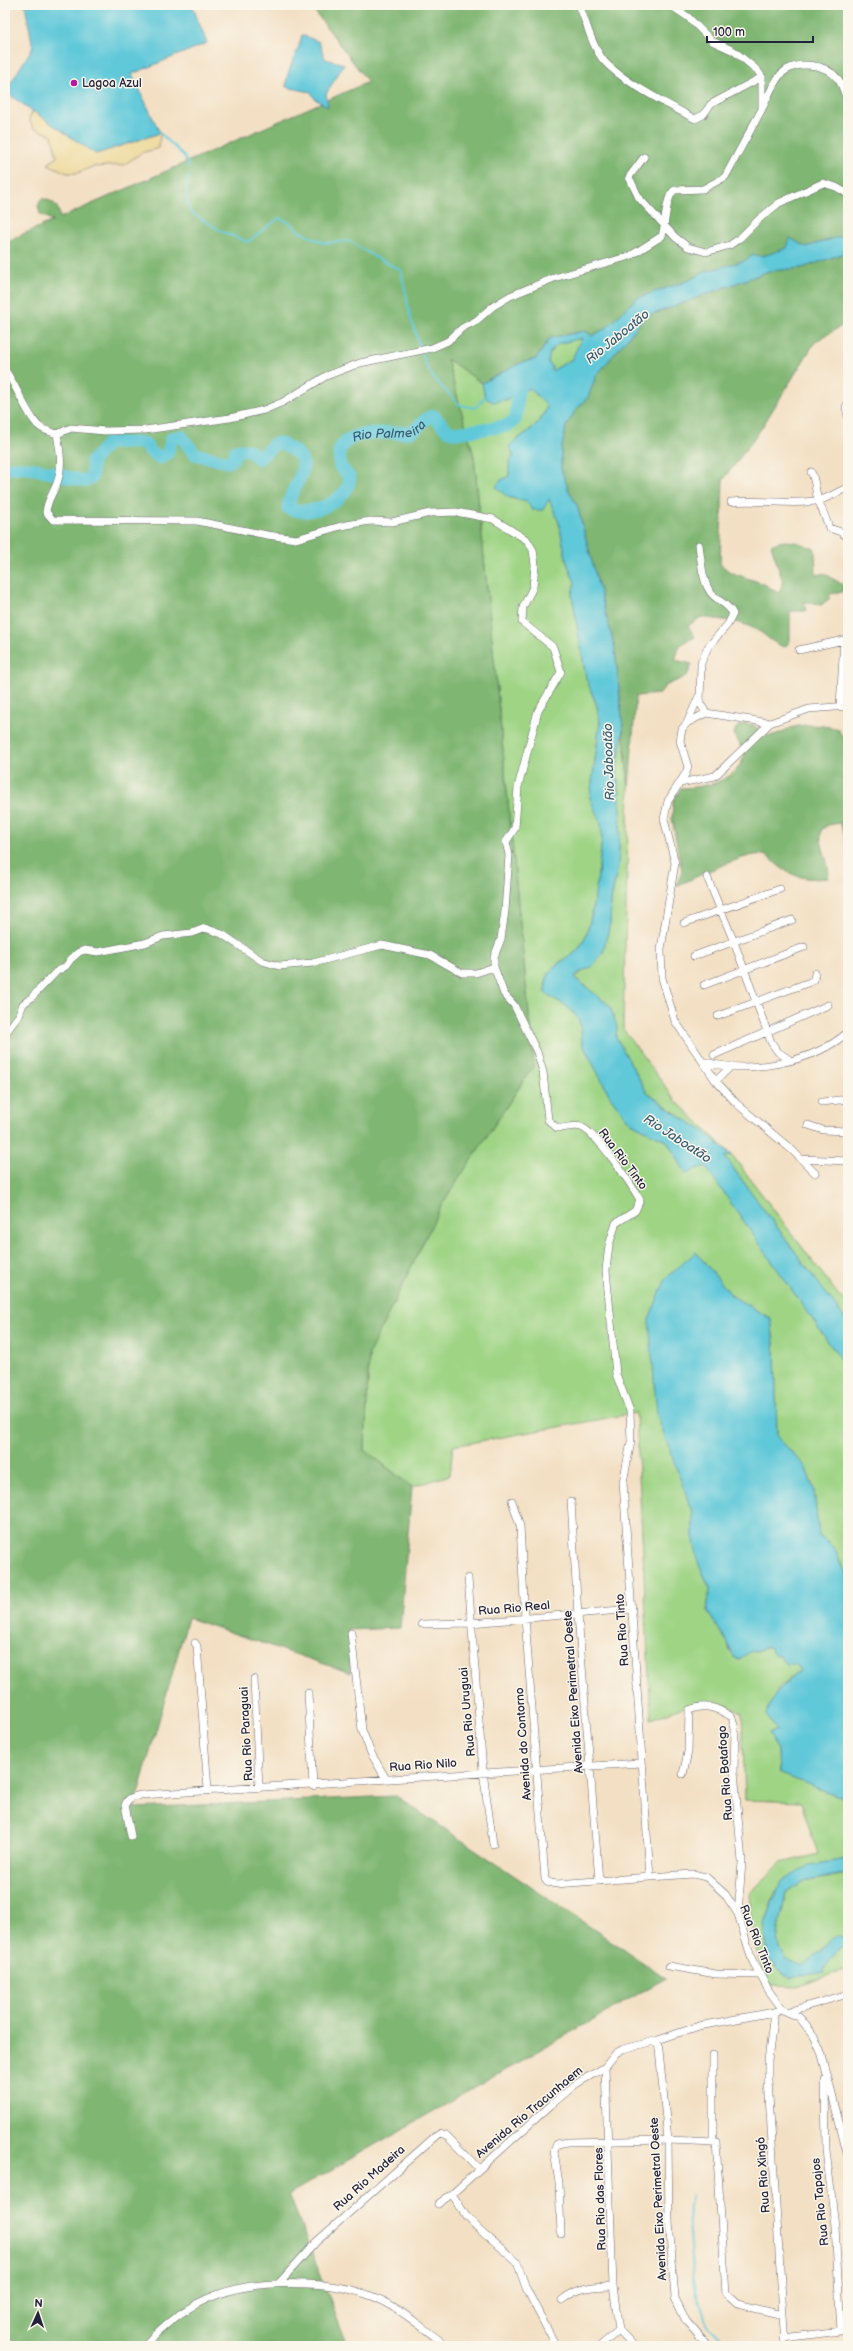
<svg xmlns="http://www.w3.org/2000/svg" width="853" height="2351" font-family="'Balsamiq Sans',sans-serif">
<rect width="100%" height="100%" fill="#fbf7ec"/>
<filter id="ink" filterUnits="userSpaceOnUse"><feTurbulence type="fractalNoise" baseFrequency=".025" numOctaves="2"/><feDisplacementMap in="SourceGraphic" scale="8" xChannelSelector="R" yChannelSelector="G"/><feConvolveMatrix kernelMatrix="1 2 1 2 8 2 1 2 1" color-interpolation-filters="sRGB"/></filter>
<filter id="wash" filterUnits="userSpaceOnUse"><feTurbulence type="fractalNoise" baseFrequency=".012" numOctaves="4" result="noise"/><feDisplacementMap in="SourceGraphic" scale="16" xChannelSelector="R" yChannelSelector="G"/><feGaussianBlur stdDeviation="0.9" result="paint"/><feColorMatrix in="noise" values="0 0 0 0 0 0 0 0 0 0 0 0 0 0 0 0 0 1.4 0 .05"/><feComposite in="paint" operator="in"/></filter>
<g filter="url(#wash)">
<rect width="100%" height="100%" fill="#f3e0c4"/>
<!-- green -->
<path fill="#9fd485" stroke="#607b60" d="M582,338L572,359L552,371L547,358L558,343Z
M446,358L482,383L485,397L505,400L530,388L547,406C542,423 529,430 515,441C514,454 509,463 509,476L500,481L508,497L527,502L549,498L559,523L567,563L575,582L572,595L586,678L597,706L600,722L590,798L601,824L602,836C600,861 594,920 583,942C571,965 551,955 545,986L555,999L568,1007L578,1018L581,1027L582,1043L611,1098L631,1123L667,1141L686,1173L705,1165L848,1370V1575L842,1567L834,1547L819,1536L814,1491L805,1466L777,1437L775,1353L771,1319L732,1296L696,1252L657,1415L693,1514V1536L702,1572L710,1588L707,1611L728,1643L730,1652L739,1659L753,1650L757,1651L768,1646L787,1663L795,1664L800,1670L778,1689L767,1716L777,1730L769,1734L778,1750L779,1773L836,1795L848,1797V1859L810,1865L776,1891L764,1923L768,1957L778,1969L823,1968L841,1947L848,1949V1971L831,1974L800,1986L769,1985L753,1941L749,1894L781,1863L818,1854L801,1802L745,1800L742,1712C703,1694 689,1706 651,1719L636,1413L453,1446L450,1475L412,1487L365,1450L369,1353L442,1204L534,1065L474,456Z
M623,729L629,788L623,1029L676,1101L732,1155L840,1297L848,1302V1323L725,1157L731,1154L646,1091L616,1037L617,1027L588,988L575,978L584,970L593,966L603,952L610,924L611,900L618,866L621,811L617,770Z
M848,1874V1938L836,1935L823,1950L802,1967L786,1960L777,1941L786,1892L803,1882Z"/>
<!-- forest -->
<path fill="#7fb672" stroke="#506c56" d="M310,5H848V234L806,247L787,248L763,256L753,255L744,261L704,272L690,280L637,298L606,328L592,336L585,331L550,338L536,359L520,363L482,383L447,359L474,456L534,1065L442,1204L369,1353L365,1450L412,1487L400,1628L348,1630L351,1673L188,1618L134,1808L396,1796L666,1978L289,2194L348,2346H5V242L53,221L40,214L38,206L42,198C55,202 58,205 60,218L368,82Z
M848,252V322L815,342L757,435L723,480L720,564L730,572L764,584L779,593L783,582L771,545C787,537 799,543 815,549L816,575L824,573L843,585V592L830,594L829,599L821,605L804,602L806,611H790V641L785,647C772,644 765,633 753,628C737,620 718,620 701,617L688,626L695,637L680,645L675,660L692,664L687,676L665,686L660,694L636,696L629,788L615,649L577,505L569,491L561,469V451L566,426L575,411L588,397L596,376L645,317L769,271L802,268Z
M744,723L753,725L767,736C779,735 784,730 794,727C807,723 826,726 839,729L840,734L848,736V860L844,833L840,823L828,825L821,830C818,846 832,865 828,878C812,880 796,878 783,869C776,865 772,857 763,855C747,851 693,879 676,886L682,872L672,818L673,802L681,788C706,787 737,782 745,754L734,734L736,728Z"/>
<!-- sand -->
<path fill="#eeda9e" stroke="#887e6c" d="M33,111L96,154L160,133L159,148L141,153L124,165L92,167L77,173H67L48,164L57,157L52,135L33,128L29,119Z"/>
<!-- water -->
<path fill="#5ec8d9" stroke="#40758a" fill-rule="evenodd" d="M25,5H192L207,43L132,74L160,133L96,154L5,92L33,47Z
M302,35L319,42L325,59L344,64L326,94L328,107L315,99L311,92L286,87C286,70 298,55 302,35Z
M848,234V252L802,268L769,271L645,317L596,376L588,397L575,411L566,426L561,451V469L569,491L577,505L615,649L623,729L617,770L621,811L618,866L611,900L610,924L603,952L593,966L577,974L575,978L610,1006L617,1027L616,1037L646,1091L673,1112L702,1130L732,1155L725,1157L848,1323V1370L705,1166L686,1173L667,1141L631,1123L611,1098L582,1043L581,1027L578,1018L568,1007L545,993C547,955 570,967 583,942C594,920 600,861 602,836L601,824L590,798L600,722L597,706L586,678L572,595L575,582L567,563L559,523L549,499L543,510H532L527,502L508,497L496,487L500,481L509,476V463L514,456L509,446C524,433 542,426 547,406L530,388L505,400L492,402L485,397L482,383L520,363L536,359L550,338L585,331L592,336L606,328L637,298L690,280L704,272L744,261L753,255L763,256L787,248L790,238L806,247ZM582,338L572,359L552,371V366L548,363L550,352L558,344Z
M696,1252L732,1296L771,1319L775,1353L777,1437L805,1466L814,1490L819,1536L834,1547L842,1567L848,1575V1797L836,1795L779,1773L778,1750L769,1734L777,1730L767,1716C770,1694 786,1684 800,1670L795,1664H787L780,1655H774L768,1646L756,1651L753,1650L739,1659L734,1658L728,1643L707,1611L710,1588L699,1565L693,1536V1514L657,1415L649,1319L666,1278Z
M848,1859V1873L803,1882L786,1892L777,1941L786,1960L802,1967L823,1950L836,1935L848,1938V1949L841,1947L823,1968L824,1972L791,1978L778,1969L768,1957L764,1923L781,1882L810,1865Z"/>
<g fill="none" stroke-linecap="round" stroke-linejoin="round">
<!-- stream -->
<path stroke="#5ec8d9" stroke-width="2" d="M160,133L184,156L189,168
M189,175L186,197L190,212L225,233L248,242L279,218L289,222L300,232L324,243L350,241L373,256L401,270L410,315L426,366L436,381L460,405L475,408L485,397
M691,2195C685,2212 692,2280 698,2298C701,2307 707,2314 707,2324L728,2346"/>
<!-- river -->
<path stroke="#5ec8d9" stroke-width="13" id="s1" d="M5,469C38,464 55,476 85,481L92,477V461L108,443H144L151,452L160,458L168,453L172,438L181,436L195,454L228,462L233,459L236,450H249L259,459L273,445L279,443C326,461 289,483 288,508C309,518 348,502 350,478L340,466L339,452C347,426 390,435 410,432C419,430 422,419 432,416H434L447,430L455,433L506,426L515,420C520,407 512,390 526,380"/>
</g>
</g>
<g filter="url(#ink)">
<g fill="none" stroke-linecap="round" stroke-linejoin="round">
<defs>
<path id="minor" d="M579,5C587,23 591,45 604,61C623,82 669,105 695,119L703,115L711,104L762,77
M763,107C768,96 773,83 781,74C796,60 825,63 838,79C843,85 844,94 848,101
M644,157L629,177L639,198L675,237L688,247L706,252L730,245L740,238L759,219L779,203L823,183L836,187L848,194
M5,370C17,387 23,406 35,422C40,430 49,431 57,434C60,450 63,467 57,483C53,494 47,500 46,512L53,520L197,521L267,535L296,539L341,526L370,521L392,522L430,513L456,512L493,519L527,540L533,550L535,565L533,587L523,607L522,622L553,647L561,672L538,711L518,787L515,828L506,842L509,855L505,911L501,939L494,957V967L504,994L514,1005L537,1052L543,1072L548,1120L557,1128C565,1129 574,1124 581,1127C597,1133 631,1184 640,1200L635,1211L616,1223L609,1245L606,1270L616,1374L630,1411L631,1442L623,1482L650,1877L693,1874L706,1877L725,1894L738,1914L752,1960L769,1991L783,2010L799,2017L814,2036L822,2055L848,2157
M848,403L846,407L848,417
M57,434L71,428L105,431L145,430L230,418L264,410L283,402L326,376L360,363L432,348L448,341L462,328L477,320L492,307L510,296L554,278L630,256L662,236C666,224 665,195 675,190L703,189L725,177L762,109V77L757,70L734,51L712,41L688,17L670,5
M811,472C816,481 815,491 818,500C822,510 826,518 829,528L841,532L848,538
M731,502C759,499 794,506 820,500C829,498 838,491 848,488
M699,545C701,559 702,582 711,593C717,601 729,604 733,614L728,624L708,647L701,663L700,703L706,713
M799,650L848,639
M840,706L844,641
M687,723L699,696
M770,723L706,713L687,723L682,729L680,741L688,767L686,773L668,801L664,819L675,863L661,949L662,978L675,1021L716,1081L737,1104L792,1150L815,1173
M680,783L715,776L770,723L809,709L848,706
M707,877L734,942L771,1042L778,1052L790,1060
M684,923L780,889
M694,956L792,920
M704,985L804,947
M718,1016L810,982L814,980L815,973
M5,1034L19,1015L23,1004L31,998L56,972L66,966L71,959L79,952L85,950L98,952L145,943L163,936L192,933L205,928L222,934L262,961L279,966L313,963L382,945L430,955L462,973H476L494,967
M714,1055L828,1005
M705,1062C750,1074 813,1063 848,1032
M716,1081L730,1067
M822,1102L848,1099
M808,1125L823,1130L848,1131
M802,1159L848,1161
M5,1361L8,1374L5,1381
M512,1501L520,1526L525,1618L545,1879L547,1882L556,1884L650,1877
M571,1501L578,1615L599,1881
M468,1578L483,1772L493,1844
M422,1624L471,1623L632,1609
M351,1633L362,1730L371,1753L386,1779
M195,1643L197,1646L208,1789
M254,1679L259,1788
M308,1693L313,1786
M683,1774L688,1752L689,1710C706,1703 717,1708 732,1717L735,1729L734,1771L742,1862L738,1914
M131,1836L125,1805C128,1797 133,1797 141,1795L640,1763
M669,1966L716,1974L759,1975
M777,2011L774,2012L768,2061V2080L785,2346
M790,2011L848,1994
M658,2040L668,2140L669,2222L675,2298L686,2321L708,2346
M713,2055V2142
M605,2067L613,2286L619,2330
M825,2080L826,2150L835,2226L841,2331
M452,2194L466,2216L481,2231L517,2262L526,2288L556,2346
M438,2204L452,2194L551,2105L576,2084L605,2067L616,2053L623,2049L658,2040L699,2026L774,2012
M561,2234L559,2183L554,2151L557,2144L568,2142L668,2140L716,2142L726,2294L737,2304L783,2315
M279,2283L316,2242L439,2133L446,2135L479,2169
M562,2300C578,2287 593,2286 613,2286
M619,2330L634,2346
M784,2338L848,2330
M144,2346C190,2295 241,2280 308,2284C334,2285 357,2289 381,2300C405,2311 426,2332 448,2346
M600,2346L619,2330"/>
</defs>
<!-- minor casing -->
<use href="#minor" stroke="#6b646b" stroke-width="8"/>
<!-- minor -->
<use href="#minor" stroke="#fff" stroke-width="7"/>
</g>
</g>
<!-- markers -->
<circle fill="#b5179e" stroke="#fbf7ec" stroke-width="1.5" cx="74" cy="83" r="4"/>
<g text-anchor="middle" stroke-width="3" stroke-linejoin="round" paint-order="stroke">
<!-- poi labels -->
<g font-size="12" fill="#22223b" stroke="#fbf7ec" text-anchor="start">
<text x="82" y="87">Lagoa Azul</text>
</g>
<!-- street labels -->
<g font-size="12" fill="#22223b" stroke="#fbf7ec">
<text transform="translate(623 1159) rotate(53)" y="4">Rua Rio Tinto</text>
<text transform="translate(514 1608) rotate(-5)" y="4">Rua Rio Real</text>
<text transform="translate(622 1630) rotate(-94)" y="4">Rua Rio Tinto</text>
<text transform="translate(573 1692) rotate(-94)" y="4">Avenida Eixo Perimetral Oeste</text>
<text transform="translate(467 1712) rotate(-95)" y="4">Rua Rio Uruguai</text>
<text transform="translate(246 1734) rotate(-93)" y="4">Rua Rio Paraguai</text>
<text transform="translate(523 1744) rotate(-94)" y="4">Avenida do Contorno</text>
<text transform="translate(423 1765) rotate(-4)" y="4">Rua Rio Nilo</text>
<text transform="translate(725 1773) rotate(-94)" y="4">Rua Rio Botafogo</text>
<text transform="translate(757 1939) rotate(68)" y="4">Rua Rio Tinto</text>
<text transform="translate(529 2112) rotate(-40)" y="4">Avenida Rio Tracunhaem</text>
<text transform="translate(763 2175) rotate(-94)" y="4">Rua Rio Xingó</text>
<text transform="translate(369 2178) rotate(-42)" y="4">Rua Rio Madeira</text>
<text transform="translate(600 2199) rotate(-92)" y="4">Rua Rio das Flores</text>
<text transform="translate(658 2199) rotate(-93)" y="4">Avenida Eixo Perimetral Oeste</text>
<text transform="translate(820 2202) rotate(-96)" y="4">Rua Rio Tapajos</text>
</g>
<!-- water labels -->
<g font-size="13" font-style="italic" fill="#375c72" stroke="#fbf7ec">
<text transform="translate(617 336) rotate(-39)" y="5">Rio Jaboatão</text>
<text dy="5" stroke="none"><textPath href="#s1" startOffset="592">Rio Palmeira</textPath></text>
<text transform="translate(608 762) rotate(-92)" y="5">Rio Jaboatão</text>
<text transform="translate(678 1138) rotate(33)" y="5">Rio Jaboatão</text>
</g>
</g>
<!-- margin -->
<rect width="853" height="2351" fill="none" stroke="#fbf7ec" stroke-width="20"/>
<!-- north arrow -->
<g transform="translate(38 2313) rotate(3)" stroke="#fbf7ec" stroke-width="3" paint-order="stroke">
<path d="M0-3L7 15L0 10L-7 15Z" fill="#22223b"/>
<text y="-6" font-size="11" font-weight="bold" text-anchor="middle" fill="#22223b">N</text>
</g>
<!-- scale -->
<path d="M707 36v6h106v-6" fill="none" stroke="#22223b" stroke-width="2"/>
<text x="713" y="36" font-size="12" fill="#22223b" stroke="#fbf7ec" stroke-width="3" paint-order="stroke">100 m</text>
</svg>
